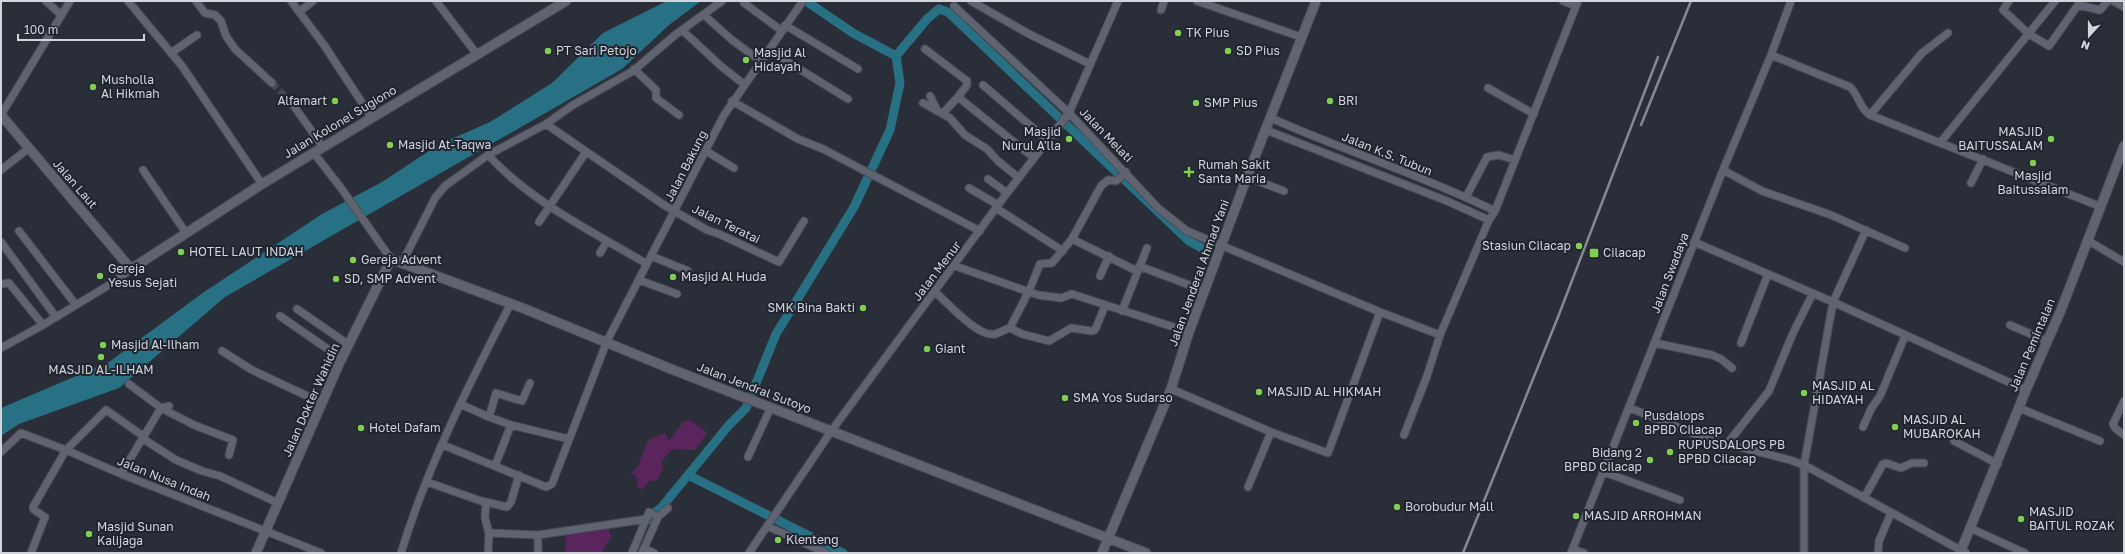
<svg xmlns="http://www.w3.org/2000/svg" width="2125" height="554" font-family="'Golos Text',sans-serif">
<rect width="100%" height="100%" fill="#2a2e39"/>
<!-- green -->
<path fill="#5a245d" d="M689,420L700,427L707,433L695,450L672,449L662,461V465L664,466L656,482L650,480L643,489L636,487L638,480L634,475L630,474L637,468L648,440L665,433L669,441L683,422Z
M608,525L611,538L602,550L607,553H565L566,535Z"/>
<!-- water -->
<path fill="#287184" d="M667,1H701L669,25L622,69L225,297L119,388L19,424L1,436V408L109,362L204,292L322,214L382,182L438,145L490,122L552,83L603,33Z"/>
<g fill="none" stroke-linecap="round" stroke-linejoin="round">
<!-- canal -->
<path stroke="#287184" stroke-width="9" d="M896,56L927,19L939,9L948,12L1189,241L1202,248
M688,475L843,553
M648,520L650,516L661,508L729,425L746,408L776,334L854,207L890,130L900,83L896,56L853,33L806,1"/>
<!-- street-tunnel -->
<path stroke="#434752" stroke-width="7" stroke-dasharray="7 3.5" stroke-linecap="butt" d="M272,83L291,102"/>
<defs>
<path id="street" d="M46,1L61,15
M128,1L182,66L262,184
M196,1L205,13L215,15L221,21L226,36L235,49L272,83
M291,1L324,45L372,118
M436,1L476,53
M971,1L1029,34L1090,64
M1118,1L1069,113L1158,208L1187,231L1380,312L1440,335
M1197,1L1301,37
M1563,1L1576,6
M2009,1L2003,10L2029,34L2049,46L2078,5L2100,10L2108,1
M2113,1L2124,7
M744,3L782,31
M1161,10L1164,1
M299,12L313,1
M704,15L732,40L762,62
M785,25L858,69
M682,30L722,67L745,85
M925,49L967,81V85L958,97L1034,158
M770,51L848,99
M171,53L197,35
M1771,55L1850,87C1859,95 1859,108 1870,115L2099,206
M634,69L656,90V98L679,115
M983,85L1047,140
M1488,88L1534,114
M930,96L937,110
M732,101L798,139L823,149L980,231
M291,102L323,147
M923,103L950,118L965,135L987,149L998,161L1019,178
M943,113L958,97
M1,115L70,1
M1870,115L1922,53L1948,33
M1271,118C1345,151 1422,175 1495,211
M546,124L664,205L707,230L719,234L779,262L804,221
M1266,130L1447,201L1489,220
M1940,143L2055,1
M706,151L734,168
M313,152L341,188L391,259
M488,155C531,202 593,232 647,264
M1,170L29,148
M143,170L186,233
M1723,170L1762,191L1831,215L1905,248
M1247,177L1284,191
M988,179L1007,193
M1971,183L1983,159
M969,188L998,205
M1466,197L1487,157L1499,155L1515,160
M996,208L1063,251
M539,222L586,152
M19,231L76,305
M1072,239L1137,271
M2087,240L2124,262
M1,242L56,317
M1694,242L1833,302L2026,390
M600,253L607,241
M651,256L688,271
M402,263L435,198L445,186L488,155L546,124L573,105L633,71L675,35L722,1
M955,266L1038,295L1061,298L1072,294L1189,332
M1139,266L1205,291
M1100,276L1109,256
M639,280L677,294
M1,284L9,283L43,325
M1028,291C1023,305 1016,315 1010,328L1022,334L1049,341L1071,328L1092,331L1095,330L1105,306
M1029,291L1040,264L1052,263L1072,239L1101,186L1108,180L1116,181L1126,172
M935,292C947,302 978,338 995,334C1000,333 1005,329 1010,328
M297,309L349,345
M1122,311L1147,248
M280,316L342,359
M2010,325L2047,341
M1655,343L1712,355L1721,359L1732,368
M1741,343L1768,274
M1,348L43,325L114,282L131,269
M222,351L252,370L322,403
M129,384L161,408L194,425L233,440L229,455
M1171,389L1271,432L1328,453L1380,312
M2124,401L2113,424L2115,428L2124,435
M460,404L489,417L496,393L522,401L530,383
M1630,408L1707,439L1790,460L1804,465L1966,553
M2019,408L2100,441
M489,417L511,425L569,439
M1863,427L1871,409L1880,396L1905,336
M1404,435L1427,376L1440,335L1489,220L1495,211L1578,1
M142,438L176,460L202,471L220,476L278,503
M1954,441L1998,464
M1727,444L1769,391L1793,333L1813,293
M443,445L546,487L552,484L607,341L724,115L803,1
M1,452L21,433L66,450L106,410L143,436
M748,457L771,407
M495,466L511,425
M1604,472L1680,500
M121,474L161,408L169,406
M427,482L481,501L507,507L511,502L519,475
M1248,487L1271,432
M1864,498L1883,464L1886,463L1901,468L1912,463H1924
M486,502L485,518L489,533
M646,519L649,512L658,517
M767,526L826,553
M1970,528L2025,553
M644,548L654,553
M1573,549L1584,553
M31,553L45,517L34,510L33,507L66,450L121,474L321,553
M401,553C427,467 469,384 510,305
M488,553L489,533L538,535
M538,553V535L646,519L632,553
M642,553L658,517L668,508
M749,553L832,430L1007,193L1069,113L954,6
M1571,553L1723,170L1771,55L1791,1
M1804,553V465L1833,302L1866,230
M1878,553L1879,541L1891,513"/>
<path id="secondary" d="M1,115L131,269L262,184L566,1
M256,553L339,364L391,259L525,309L671,369L1146,553
M1102,553L1171,389L1189,332L1247,177L1316,1
M1960,553L2026,390L2061,310L2124,146"/>
</defs>
<!-- street casing -->
<use href="#street" stroke="#494b55" stroke-width="9"/>
<!-- secondary casing -->
<use href="#secondary" stroke="#494b55" stroke-width="11"/>
<!-- street -->
<use href="#street" stroke="#606471" stroke-width="7"/>
<!-- secondary -->
<use href="#secondary" stroke="#606471" stroke-width="9"/>
<!-- rail -->
<path stroke="#868993" stroke-width="2.5" d="M1641,125L1691,1
M1463,553L1558,317L1658,57"/>
</g>
<!-- markers -->
<g fill="#7fd052" stroke="#20242f" stroke-width="1.5">
<circle cx="1178" cy="33" r="4"/>
<circle cx="548" cy="51" r="4"/>
<circle cx="1228" cy="51" r="4"/>
<circle cx="746" cy="60" r="4"/>
<circle cx="93" cy="87" r="4"/>
<circle cx="335" cy="101" r="4"/>
<circle cx="1330" cy="101" r="4"/>
<circle cx="1196" cy="103" r="4"/>
<circle cx="1069" cy="139" r="4"/>
<circle cx="2051" cy="139" r="4"/>
<circle cx="390" cy="145" r="4"/>
<circle cx="2033" cy="163" r="4"/>
<path d="M1187 166h4v4h4v4h-4v4h-4v-4h-4v-4h4z"/>
<circle cx="1579" cy="246" r="4"/>
<circle cx="181" cy="252" r="4"/>
<rect x="1589" y="248" width="10" height="10" rx="2"/>
<circle cx="353" cy="260" r="4"/>
<circle cx="100" cy="276" r="4"/>
<circle cx="673" cy="277" r="4"/>
<circle cx="336" cy="279" r="4"/>
<circle cx="863" cy="308" r="4"/>
<circle cx="103" cy="345" r="4"/>
<circle cx="927" cy="349" r="4"/>
<circle cx="101" cy="357" r="4"/>
<circle cx="1259" cy="392" r="4"/>
<circle cx="1804" cy="393" r="4"/>
<circle cx="1065" cy="398" r="4"/>
<circle cx="1636" cy="423" r="4"/>
<circle cx="1895" cy="427" r="4"/>
<circle cx="361" cy="428" r="4"/>
<circle cx="1670" cy="452" r="4"/>
<circle cx="1650" cy="460" r="4"/>
<circle cx="1397" cy="507" r="4"/>
<circle cx="1576" cy="516" r="4"/>
<circle cx="2021" cy="519" r="4"/>
<circle cx="89" cy="534" r="4"/>
<circle cx="778" cy="540" r="4"/>
</g>
<g text-anchor="middle" stroke-width="4" stroke-linejoin="round" paint-order="stroke">
<!-- poi labels -->
<g font-size="12" fill="#d3d5dd" stroke="#20242f" text-anchor="start">
<text x="1186" y="37">TK Pius</text>
<text x="556" y="55">PT Sari Petojo</text>
<text x="1236" y="55">SD Pius</text>
<text x="754" y="57">Masjid Al<tspan x="754" dy="14">Hidayah</tspan></text>
<text x="101" y="84">Musholla<tspan x="101" dy="14">Al Hikmah</tspan></text>
<text x="327" y="105" text-anchor="end">Alfamart</text>
<text x="1338" y="105">BRI</text>
<text x="1204" y="107">SMP Pius</text>
<text x="1061" y="136" text-anchor="end">Masjid<tspan x="1061" dy="14">Nurul A'lla</tspan></text>
<text x="2043" y="136" text-anchor="end">MASJID<tspan x="2043" dy="14">BAITUSSALAM</tspan></text>
<text x="398" y="149">Masjid At-Taqwa</text>
<text x="1198" y="169">Rumah Sakit<tspan x="1198" dy="14">Santa Maria</tspan></text>
<text x="2033" y="180" text-anchor="middle">Masjid<tspan x="2033" dy="14">Baitussalam</tspan></text>
<text x="1571" y="250" text-anchor="end">Stasiun Cilacap</text>
<text x="189" y="256">HOTEL LAUT INDAH</text>
<text x="1603" y="257">Cilacap</text>
<text x="361" y="264">Gereja Advent</text>
<text x="108" y="273">Gereja<tspan x="108" dy="14">Yesus Sejati</tspan></text>
<text x="681" y="281">Masjid Al Huda</text>
<text x="344" y="283">SD, SMP Advent</text>
<text x="855" y="312" text-anchor="end">SMK Bina Bakti</text>
<text x="111" y="349">Masjid Al-Ilham</text>
<text x="935" y="353">Giant</text>
<text x="101" y="374" text-anchor="middle">MASJID AL-ILHAM</text>
<text x="1812" y="390">MASJID AL<tspan x="1812" dy="14">HIDAYAH</tspan></text>
<text x="1267" y="396">MASJID AL HIKMAH</text>
<text x="1073" y="402">SMA Yos Sudarso</text>
<text x="1644" y="420">Pusdalops<tspan x="1644" dy="14">BPBD Cilacap</tspan></text>
<text x="1903" y="424">MASJID AL<tspan x="1903" dy="14">MUBAROKAH</tspan></text>
<text x="369" y="432">Hotel Dafam</text>
<text x="1678" y="449">RUPUSDALOPS PB<tspan x="1678" dy="14">BPBD Cilacap</tspan></text>
<text x="1642" y="457" text-anchor="end">Bidang 2<tspan x="1642" dy="14">BPBD Cilacap</tspan></text>
<text x="1405" y="511">Borobudur Mall</text>
<text x="2029" y="516">MASJID<tspan x="2029" dy="14">BAITUL ROZAK</tspan></text>
<text x="1584" y="520">MASJID ARROHMAN</text>
<text x="97" y="531">Masjid Sunan<tspan x="97" dy="14">Kalijaga</tspan></text>
<text x="786" y="544">Klenteng</text>
</g>
<!-- street labels -->
<g font-size="12" fill="#d3d5dd" stroke="#20242f">
<text transform="translate(340 122) rotate(-31)" y="4">Jalan Kolonel Sugiono</text>
<text transform="translate(1106 135) rotate(46)" y="4">Jalan Melati</text>
<text transform="translate(1387 154) rotate(22)" y="4">Jalan K.S. Tubun</text>
<text transform="translate(686 166) rotate(-63)" y="4">Jalan Bakung</text>
<text transform="translate(75 184) rotate(49)" y="4">Jalan Laut</text>
<text transform="translate(726 224) rotate(26)" y="4">Jalan Teratai</text>
<text transform="translate(937 271) rotate(-53)" y="4">Jalan Menur</text>
<text transform="translate(1199 273) rotate(-70)" y="4">Jalan Jenderal Ahmad Yani</text>
<text transform="translate(1670 273) rotate(-69)" y="4">Jalan Swadaya</text>
<text transform="translate(2032 345) rotate(-67)" y="4">Jalan Pemintalan</text>
<text transform="translate(754 388) rotate(21)" y="4">Jalan Jendral Sutoyo</text>
<text transform="translate(311 400) rotate(-66)" y="4">Jalan Dokter Wahidin</text>
<text transform="translate(164 479) rotate(22)" y="4">Jalan Nusa Indah</text>
</g>
</g>
<!-- border -->
<rect width="2125" height="554" fill="none" stroke="#d3d5dd" stroke-width="4"/>
<!-- north arrow -->
<g transform="translate(2089 36) rotate(201)" stroke="#20242f" stroke-width="3" paint-order="stroke">
<path d="M0-3L7 15L0 10L-7 15Z" fill="#d3d5dd"/>
<text y="-6" font-size="11" font-weight="bold" text-anchor="middle" fill="#d3d5dd">N</text>
</g>
<!-- scale -->
<path d="M18 34v6h126v-6" fill="none" stroke="#d3d5dd" stroke-width="2"/>
<text x="24" y="34" font-size="12" fill="#d3d5dd" stroke="#20242f" stroke-width="3" paint-order="stroke">100 m</text>
</svg>
